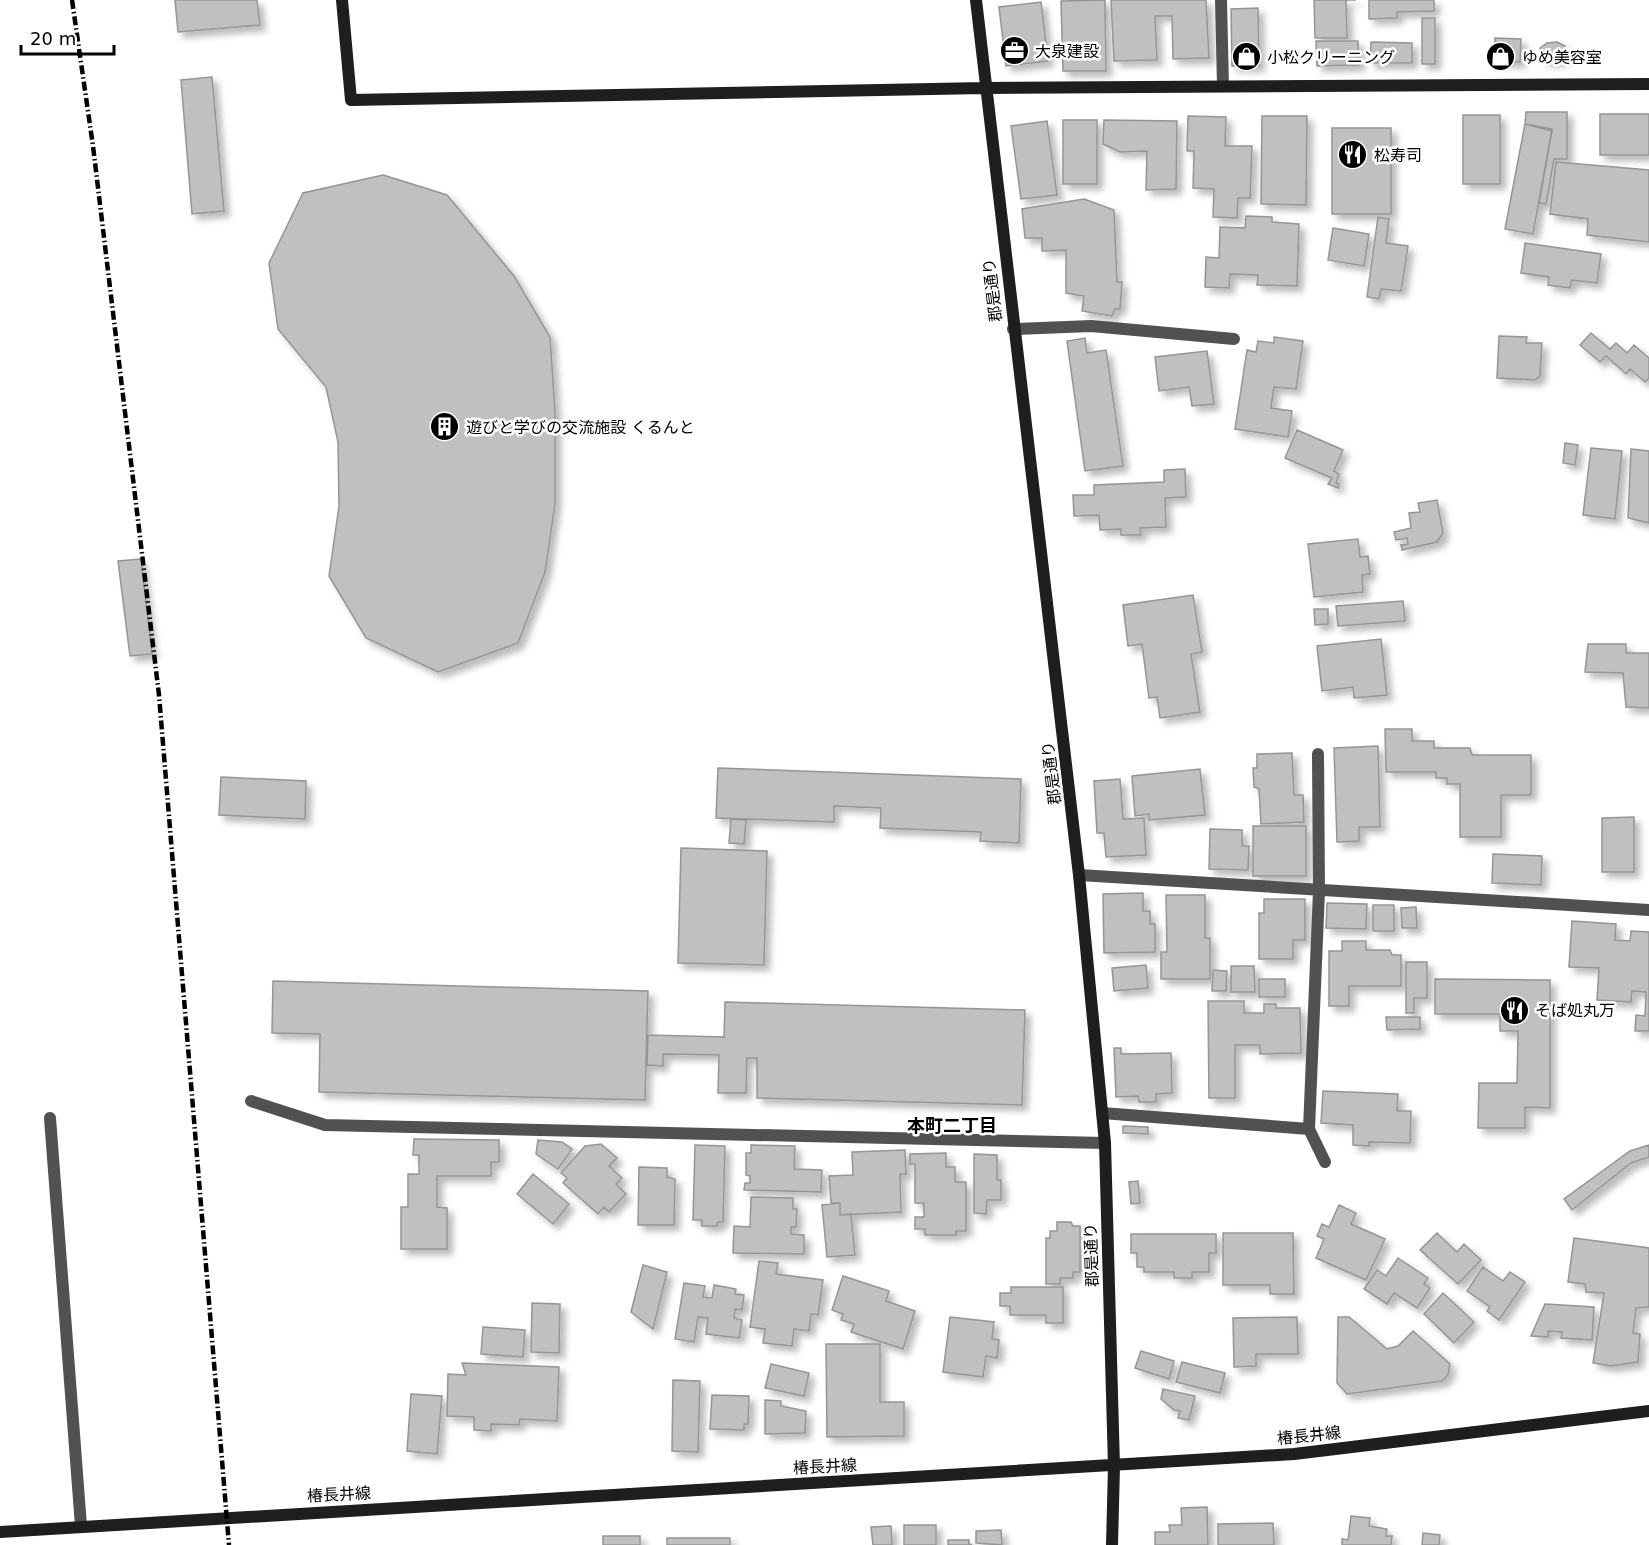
<svg xmlns="http://www.w3.org/2000/svg" width="1649" height="1545" font-family="'DejaVu Sans','Noto Sans JP',sans-serif">
<defs>
<filter id="shadow"><feDropShadow dx="5.5" dy="5.5" stdDeviation="3" flood-color="#0004"/></filter>
</defs>
<rect width="100%" height="100%" fill="#fff"/>
<!-- building -->
<path fill="#c0c0c0" stroke="#959595" stroke-width="1.5" filter="url(#shadow)" d="M175,0H257L260,25L178,32Z
M1105,0L1106,71H1063L1061,1Z
M1111,0H1206L1209,58L1173,59L1172,16H1155L1157,60L1114,61Z
M1314,0H1356H1346L1347,38H1315Z
M1369,0H1434V11L1397,12V18L1369,19Z
M1041,2L1048,61L1006,66L999,7Z
M1258,8L1259,66H1232L1231,9Z
M1422,18H1435V64H1422Z
M1495,38L1521,39L1520,62L1494,61Z
M1316,41H1358L1359,65L1317,66Z
M1371,42L1412,43V63H1370Z
M1557,42L1565,46V56L1560,60L1546,61L1541,57L1540,48L1547,43Z
M212,77L224,211L192,214L181,80Z
M1526,112H1567V159H1554L1546,204L1539,203L1552,131L1525,124Z
M1600,114H1649V155H1600Z
M1463,115H1500V184H1463Z
M1188,116L1226,117L1225,146H1252L1250,198H1238L1237,218L1213,217L1214,189L1193,188L1194,151H1187Z
M1262,116H1307L1306,205L1261,204Z
M1063,120H1097V184H1063Z
M1104,120L1177,121L1176,189L1146,190L1147,151L1120,152L1103,144Z
M1047,121L1057,195L1021,199L1011,126Z
M1525,124L1552,129L1533,234L1505,229Z
M1332,128H1391V214H1332Z
M1556,162L1649,170V242L1587,235L1588,219L1550,214Z
M383,175L447,195L514,276L550,337L555,411V504L545,572L518,643L438,672L366,638L329,576L339,506L338,442L326,387L278,329L269,263L303,193Z
M1084,199L1114,210L1117,282H1122L1120,309H1115L1112,316L1082,311L1084,296L1066,293V250L1042,251V238H1025L1022,209Z
M1246,216L1272,217V222L1299,224L1297,286L1257,285L1258,275L1230,274L1229,288L1205,287L1206,257L1219,258L1220,227L1245,228Z
M1378,217L1389,219L1386,243L1408,246L1401,291L1381,289L1379,299L1367,297Z
M1333,228L1369,234L1364,266L1328,260Z
M1525,243L1601,254L1597,283L1572,280L1570,288L1548,285L1549,277L1521,273Z
M1591,333L1610,349L1616,343L1627,353L1634,345L1649,358V378L1645,382L1630,369L1626,374L1606,356L1600,362L1580,345Z
M1499,336L1527,337L1526,343H1542L1540,376L1535,380L1497,378Z
M1274,337L1303,341L1296,389L1274,387L1271,408L1292,411L1288,437L1235,429L1247,350L1256,352L1258,341L1274,343Z
M1085,338L1087,353L1106,350L1123,466L1085,471L1067,341Z
M1207,351L1214,404L1192,406L1189,387L1159,391L1155,357Z
M1297,430L1343,450L1334,471L1339,474L1336,483L1339,484L1338,488L1328,484L1332,478L1285,458Z
M1565,443L1578,445L1575,465L1563,463Z
M1591,448L1622,451L1615,519L1583,515Z
M1631,449L1649,451V523L1628,518Z
M1185,469L1186,497L1165,498L1166,527L1140,528L1141,535H1121V529L1100,530L1099,515L1074,516L1073,495H1094V485L1164,482V470Z
M1437,500L1443,533L1437,542L1402,550L1401,545L1408,544L1407,538L1396,540L1394,532L1411,528L1409,513L1420,512L1418,503Z
M1358,539L1360,557L1368,556L1370,574L1362,575L1363,592L1314,597L1308,544Z
M141,559L152,654L130,656L118,561Z
M1193,595L1202,652L1191,654L1200,712L1160,718L1157,697L1149,698L1142,644L1128,646L1123,605Z
M1403,601L1405,621L1338,626L1336,606Z
M1314,609H1328V624L1315,625Z
M1381,639L1387,695L1354,698L1353,687L1322,691L1317,646Z
M1588,644H1626V653H1649V708L1626,707L1623,673L1585,672Z
M1385,729H1412V741H1434V748H1470L1472,755H1531V795H1501V837H1460V784H1447V778H1436V772H1386Z
M1378,746L1380,827H1359V841L1337,842L1334,748Z
M1292,753L1294,795H1303L1304,822L1261,824L1259,789L1254,787L1253,768H1257V754Z
M718,768L1021,779L1019,843L980,841L981,832L880,828L881,808L834,806V822L716,818Z
M1200,769L1205,815L1149,820V814L1135,816L1132,776Z
M221,777L306,781L305,819L219,815Z
M1120,779L1123,819L1144,818L1146,855L1106,857L1104,833H1097L1094,781Z
M1634,817V872H1602V818Z
M731,819L746,820L744,844L729,843Z
M1253,826H1306V876H1253Z
M1210,829L1242,830V846H1249L1248,870L1209,869Z
M681,848L767,851L764,965L678,963Z
M1493,854L1542,856L1541,885L1492,883Z
M1143,893V911H1150V924H1155V952L1104,953L1103,894Z
M1166,895H1205V938H1210V979H1161V952H1167Z
M1264,899H1305V940H1293V959H1259V913H1264Z
M1327,903L1367,904L1366,929L1326,928Z
M1373,905H1394V931H1373Z
M1416,907L1417,928H1402L1401,908Z
M1572,921L1616,924L1615,940L1630,941L1631,931L1649,932V1031H1635L1636,1015L1645,1016L1646,992L1632,991L1631,1002L1597,1000L1599,968L1569,967Z
M1342,941H1366V950H1390L1392,955H1401V986H1349V1006H1329V951H1342Z
M1406,962H1427V998H1414V1013H1406Z
M1146,965L1148,988L1114,991L1112,968Z
M1231,966H1254L1255,992H1231Z
M1213,970L1227,971L1226,991H1212Z
M1259,979H1285V997H1259Z
M1435,979L1550,980V1108L1525,1107V1128H1478L1479,1083H1517L1518,1031H1500V1014H1435Z
M273,981L648,991L645,1100L319,1092L320,1034L272,1033Z
M1208,1001H1244V1013H1264V1004H1276V1008H1300L1301,1053L1260,1054V1045H1235V1098H1209Z
M725,1002L1025,1010L1022,1105L757,1098V1058H747L746,1093H718L719,1055L663,1054V1066L647,1065L648,1035L724,1037Z
M1386,1017H1420V1029L1387,1030Z
M1114,1048H1121V1054L1171,1053L1172,1093L1156,1094V1102H1139L1138,1096L1116,1097Z
M1323,1091L1398,1094L1397,1111H1411L1410,1143L1369,1142V1146L1353,1145V1125L1321,1123Z
M1123,1126L1148,1127V1134L1123,1133Z
M414,1139L499,1140V1162H491V1176H437V1207L447,1208V1249H401V1207H408V1174H419V1155H413Z
M538,1140L562,1142L572,1149L558,1169L536,1154Z
M601,1144L617,1158L609,1166L622,1178L616,1184L626,1194L609,1212L604,1207L598,1214L563,1183L567,1178L561,1173L585,1146Z
M695,1145L725,1146L723,1222H718L717,1226H702V1220H693Z
M751,1145L795,1146L794,1169L822,1170L821,1192L744,1190L745,1183H750V1176L746,1175V1153H751Z
M1649,1145V1157L1631,1163L1572,1210L1564,1199L1630,1151Z
M905,1150L906,1174H900L901,1212L840,1215V1203H831L829,1176L853,1175L852,1152Z
M946,1153V1167H955V1182H966V1231H956V1235H925V1229H915V1217H924V1203H915V1164H910V1154Z
M974,1154L997,1155V1180H1001V1200H987L986,1214L974,1213Z
M639,1167L667,1168V1177L675,1179L674,1225H638Z
M533,1174L569,1204L553,1224L517,1194Z
M1138,1181L1140,1203L1131,1204L1129,1182Z
M751,1197L793,1198V1209H797L796,1227H791V1234L804,1235V1254L733,1253L734,1226L750,1227Z
M840,1203V1215L851,1214L855,1255L827,1257L822,1205Z
M1339,1205L1356,1213L1351,1224L1385,1239L1366,1280L1316,1258L1324,1239L1317,1236L1322,1224L1329,1227Z
M1057,1222H1071L1073,1226H1080V1272H1073V1278H1060V1284H1046V1238H1050V1231H1057Z
M1223,1233H1293L1294,1294H1270V1285H1223Z
M1437,1233L1457,1252L1464,1244L1481,1260L1458,1284L1420,1250Z
M1131,1234H1216V1253H1209V1272H1192V1278H1174V1272H1144V1267H1137V1253H1131Z
M1574,1238L1649,1248V1307L1636,1308L1633,1333L1640,1334L1638,1362L1611,1366L1593,1363L1604,1293L1586,1292L1585,1284L1568,1282Z
M1398,1258L1428,1278L1424,1284L1430,1288L1417,1308L1394,1293L1387,1304L1364,1289L1377,1270L1386,1276Z
M759,1261L778,1263L776,1274L823,1280L818,1315L811,1314L809,1331L794,1329L792,1346L763,1343L765,1329L750,1327Z
M643,1265L667,1272L653,1329L631,1312Z
M1483,1267L1503,1281L1510,1272L1525,1282L1499,1320L1487,1311L1490,1307L1467,1291Z
M843,1276L889,1291L886,1301L915,1311L903,1349L851,1332L854,1324L841,1320L843,1314L832,1310Z
M684,1283L705,1286L703,1297L712,1298L714,1285L736,1289L735,1294L744,1295L742,1310L735,1309L734,1318L742,1320L739,1338L706,1334L708,1318L698,1317L694,1342L675,1339Z
M1011,1287H1063V1323H1046V1315H1010V1306H1000V1293H1011Z
M1443,1293L1474,1322L1454,1343L1424,1314Z
M532,1303L560,1304L559,1353L531,1352Z
M1545,1304L1594,1307L1592,1340L1561,1338L1562,1332L1548,1331V1337L1531,1336Z
M950,1317L994,1322L992,1339L999,1340L997,1358L986,1356L983,1377L943,1372Z
M1297,1317L1298,1354H1256V1366L1234,1367L1233,1318Z
M1338,1317H1349L1387,1349L1398,1346L1413,1331L1450,1364L1448,1375L1442,1381L1347,1394L1337,1383Z
M483,1327L525,1330L523,1357L481,1354Z
M826,1344H880V1402H904V1436L827,1437Z
M1141,1351L1174,1361L1169,1379L1135,1368Z
M1182,1362L1225,1373L1220,1393L1176,1382Z
M462,1363L559,1367L557,1421L520,1419L519,1425L491,1424V1431L474,1430V1417L447,1416L448,1374L466,1375Z
M771,1364L809,1373L804,1396L765,1388Z
M673,1380L700,1381L698,1452L672,1451Z
M1163,1389L1195,1396L1189,1420L1178,1418L1180,1411L1174,1410L1161,1399Z
M411,1394L442,1396L437,1454L407,1451Z
M712,1395L749,1396L748,1424H744V1430L710,1429Z
M765,1400L781,1401V1406L806,1411L805,1433L765,1434Z
M1207,1507L1208,1545H1155V1532H1170L1169,1525H1182L1181,1508Z
M1351,1516L1370,1518L1369,1526L1387,1529L1386,1536H1392L1391,1545H1342V1539L1348,1540Z
M1273,1523L1274,1545H1218V1524Z
M904,1525H936V1545H904Z
M891,1526L892,1545H873L871,1527Z
M1001,1530L1002,1545L976,1543V1531Z
M1423,1533L1440,1535L1439,1545H1422Z
M603,1536H640V1545H603Z
M667,1538H730V1545H667Z
M948,1540H969V1544L972,1545H948Z"/>
<g fill="none" stroke-linecap="round" stroke-linejoin="round">
<!-- lane -->
<path stroke="#515151" stroke-width="12" d="M1221,0L1223,86
M1013,329L1091,326L1234,339
M1079,875L1649,910
M251,1101L325,1125L1105,1143
M1102,1113L1309,1129L1319,891L1318,754
M50,1118L81,1526
M1309,1129L1325,1162"/>
<!-- secondary -->
<path stroke="#1e1e1e" stroke-width="12" d="M342,0L351,100L984,88L1649,84
M976,0L1079,875L1105,1143L1114,1466L1112,1545
M0,1532L1294,1454L1649,1411"/>
<!-- rail -->
<path stroke="#000" stroke-width="4.5" stroke-dasharray="9 3 1.5 3" stroke-linecap="butt" d="M72,0L93,146L159,695L229,1545"/>
</g>
<!-- icons -->
<defs>
<symbol id="office-disc" viewBox="-11 -11 22 22"><circle r="9.5" fill="#000" stroke="#fff"/><path d="M-6-3h4V-5.5h4V-3h4V5H-6ZM-1-4.5V-3h2v-1.5ZM-6 0V1H6V0Z" fill="#fff"/></symbol>
<symbol id="shop-disc" viewBox="-11 -11 22 22"><circle r="9.5" fill="#000" stroke="#fff"/><path d="M-5-2.5h2.3a2.7 3.5 0 0 1 5.4 0H5L5.5 6h-11ZM-1.5-2.5h3a1.5 2.3 0 0 0-3 0Z" fill="#fff"/></symbol>
<symbol id="restaurant-disc" viewBox="-11 -11 22 22"><circle r="9.5" fill="#000" stroke="#fff"/><path d="M-5-6h1v4h1v-4h1v4h1v-4h1v5L-1.5 .5V6h-2V.5L-5-1ZM5-6V6H3V1.5H1.5Q1.5-4 5-6Z" fill="#fff"/></symbol>
<symbol id="building-disc" viewBox="-11 -11 22 22"><circle r="9.5" fill="#000" stroke="#fff"/><path d="M-4-6H4V6H1V3H-1V6H-4ZM-2.5-4.3h1.7v1.8h-1.7ZM.8-4.3h1.7v1.8H.8ZM-2.5-1h1.7V.8h-1.7ZM.8-1h1.7V.8H.8Z" fill="#fff"/></symbol>
</defs>
<g fill-rule="evenodd">
<use href="#office-disc" x="998" y="34" width="33" height="33"/>
<use href="#shop-disc" x="1230" y="40" width="33" height="33"/>
<use href="#shop-disc" x="1484" y="40" width="33" height="33"/>
<use href="#restaurant-disc" x="1336" y="138" width="33" height="33"/>
<use href="#building-disc" x="428" y="410" width="33" height="33"/>
<use href="#restaurant-disc" x="1498" y="994" width="33" height="33"/>
</g>
<g text-anchor="middle" stroke-width="5" stroke-linejoin="round" paint-order="stroke">
<!-- poi labels -->
<g font-size="16" fill="#000" stroke="#fff" text-anchor="start">
<text x="1035" y="57">大泉建設</text>
<text x="1267" y="63">小松クリーニング</text>
<text x="1522" y="63">ゆめ美容室</text>
<text x="1374" y="161">松寿司</text>
<text x="466" y="433">遊びと学びの交流施設 くるんと</text>
<text x="1535" y="1016">そば処丸万</text>
</g>
<!-- street labels -->
<g font-size="16" fill="#000" stroke="#fff">
<text transform="translate(992 290) rotate(-97)" y="6">郡是通り</text>
<text transform="translate(1051 773) rotate(-97)" y="6">郡是通り</text>
<text transform="translate(1091 1255) rotate(-92)" y="6">郡是通り</text>
<text transform="translate(1309 1435) rotate(-6)" y="6">椿長井線</text>
<text transform="translate(825 1466) rotate(-3)" y="6">椿長井線</text>
<text transform="translate(339 1494) rotate(-3)" y="6">椿長井線</text>
</g>
<!-- neighbourhood labels -->
<g font-size="18" font-weight="bold" fill="#000" stroke="#fff">
<text x="952" y="1132">本町二丁目</text>
</g>
</g>
<!-- scale -->
<path d="M21 45v9h93v-9" fill="none" stroke="#000000" stroke-width="3"/>
<text x="30" y="45" font-size="18" fill="#000000" stroke="#ffffff" stroke-width="4.5" paint-order="stroke">20 m</text>
</svg>
